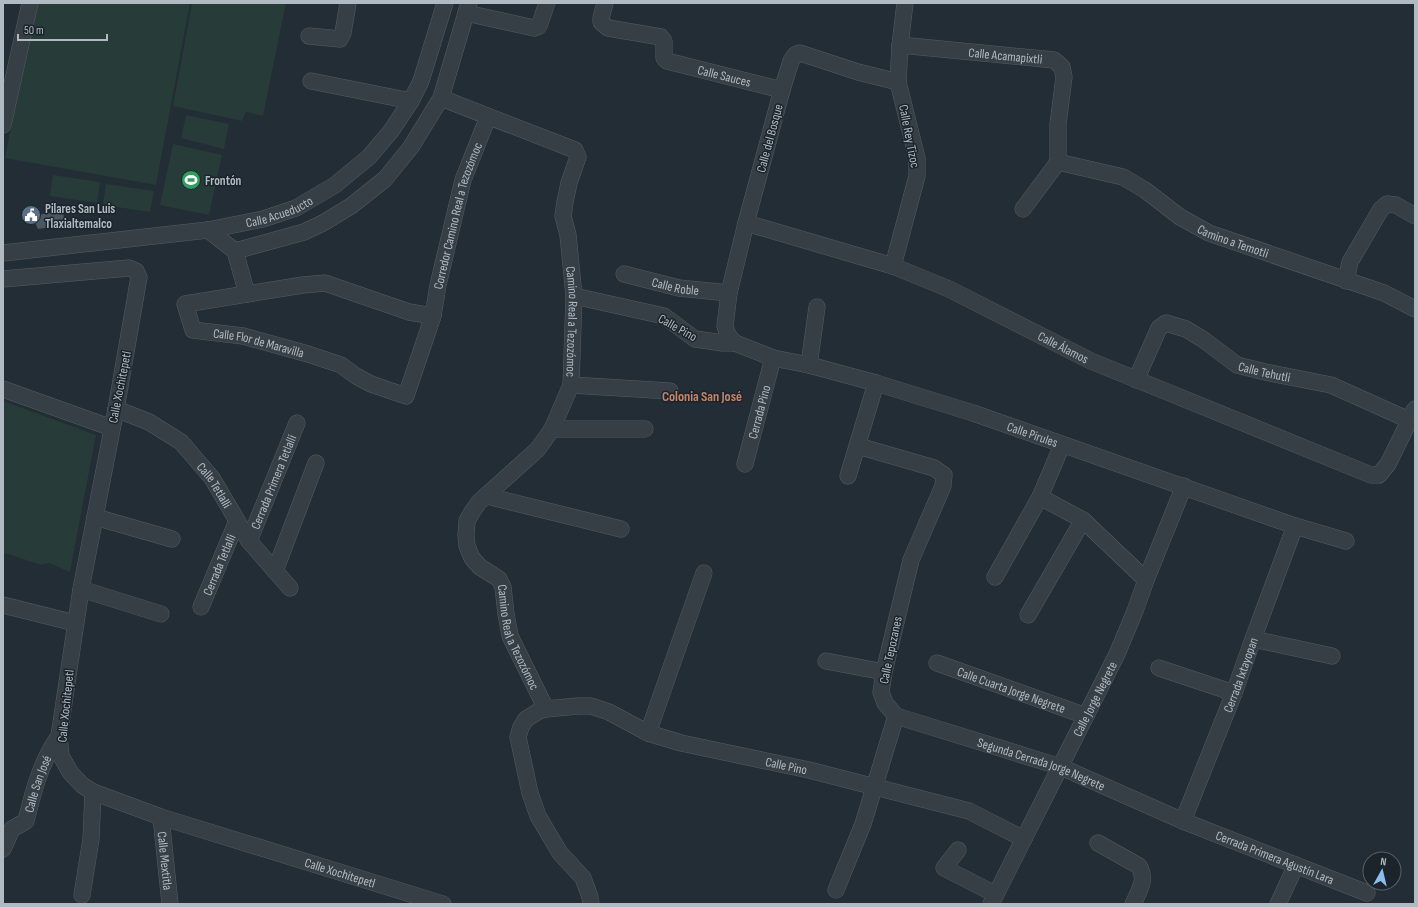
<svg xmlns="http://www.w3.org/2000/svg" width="1418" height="907" font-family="'Sofia Sans Condensed',sans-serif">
<rect width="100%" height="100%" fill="#222d35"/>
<!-- green -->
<path fill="#273b38" d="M34,3H190L156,185L5,158Z
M192,3H286L263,116L246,112L242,121L173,106Z
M186,115L229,124L224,149L181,138Z
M173,144L222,155L209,215L160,205Z
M53,175L100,182L97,203L50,196Z
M106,184L154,191L150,212L103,205Z
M3,401L96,435L70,572L49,563L41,565L5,553L3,557Z"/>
<!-- building -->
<path fill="#4b5861" d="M63,211L65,225L38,229L34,220H37L36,215Z"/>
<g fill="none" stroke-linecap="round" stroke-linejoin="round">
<defs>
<g id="minor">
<path id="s1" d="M605,3L601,18V22L608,28L661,37L664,41V58L667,61L782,90"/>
<path d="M466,13L534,28L539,26L547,3"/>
<path d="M309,36L340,39L343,33L348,3"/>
<path id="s2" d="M900,45L1054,60L1062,67L1064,77L1058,124V162"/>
<path d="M311,81L411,101"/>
<path id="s3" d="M898,82L858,72L800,53L795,55L791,61L782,90L746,223L729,293L725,326L728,335L735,343L773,358L809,365L876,383L973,413L1295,526L1346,541"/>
<path id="s4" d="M441,98L575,150L578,157L569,183L565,202L563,216L568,235L574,296L571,385L552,429L538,449L479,502L472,512L467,521L466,535L467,546L472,558L480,567L499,579L503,587L506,614L510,636L546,709"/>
<path d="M3,125L30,3"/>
<path id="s5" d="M1058,162L1123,177L1145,190L1180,217L1209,233L1384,293L1415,309"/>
<path d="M1023,209L1058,162"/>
<path id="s6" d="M746,223L893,266L949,289L1091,361L1371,475H1379L1388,464L1415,409"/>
<path d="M208,230L235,251"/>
<path d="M235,251L304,232L323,223L351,206L385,179L411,147L441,98L469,3"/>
<path d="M235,251L247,294L303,285L325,283L409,312L433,316"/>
<path id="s7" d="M3,253L208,230L263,219L296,208L335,185L369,157L391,131L411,101L421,81L445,3"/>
<path d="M893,266L917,176V158L898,82L900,45L905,3"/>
<path id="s8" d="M624,274L679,288L729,293"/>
<path id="s9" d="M3,279L129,268L136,271L139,277L116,409L81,589L59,736L61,756L70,772L82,785L93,792L161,817L443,904"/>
<path d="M1346,281L1350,262L1381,209L1387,204L1396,205L1415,216"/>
<path id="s10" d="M247,294L185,304L193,330L243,336L308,354L341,365L356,376L371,384L406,396L433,316L438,285L463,180L488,117"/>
<path d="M574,296L664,316L695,339L723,343H735"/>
<path d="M809,365L817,307"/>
<path id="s11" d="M1136,380L1159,328L1166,323L1186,329L1204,340L1237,365L1265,372L1331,385L1409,420"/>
<path d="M571,385L670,391"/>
<path d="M3,389L112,428"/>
<path id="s12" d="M116,409L149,422L181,442L212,478L249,541L290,588"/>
<path d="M552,429H645"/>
<path d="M858,446L934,468L944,475L943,486L911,560L884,672L881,692L885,703L896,716"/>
<path id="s13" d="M745,464L773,358"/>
<path d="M848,476L876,383"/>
<path d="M487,496L621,529"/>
<path d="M1040,497L1083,520L1146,580"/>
<path d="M95,517L172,539"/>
<path id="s14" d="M249,541L297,423"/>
<path d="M275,571L316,463"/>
<path d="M995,577L1040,497L1062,445"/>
<path d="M81,589L161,614"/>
<path d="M3,605L75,623"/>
<path id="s15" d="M201,607L237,521"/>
<path d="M1028,615L1083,520"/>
<path d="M1253,639L1332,656"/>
<path d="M826,661L884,672"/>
<path id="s16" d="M937,663L1086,716"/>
<path d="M1159,668L1234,693"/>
<path id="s17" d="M896,716L1061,767L1183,821L1367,893"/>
<path d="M648,733L704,573"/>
<path id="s18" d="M161,817L170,904"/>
<path id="s19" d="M1183,821L1234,693L1253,639L1295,526"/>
<path d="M1098,843L1139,866C1147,880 1139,891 1133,904"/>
<path id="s20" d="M3,849L12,829L26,821C33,792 41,761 59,736"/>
<path d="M958,850L944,868L995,894"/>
<path d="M836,890L863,824L896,716"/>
<path d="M82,895L91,839L93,792"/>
<path id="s21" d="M591,904L590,897L583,878L560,853L538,816L530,793L518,737L521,727L526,719L539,711L546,709L578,706H591L609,712L648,733L681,743L809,770L969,811L1024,839"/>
<path id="s22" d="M991,904L1117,654L1135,611L1146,580L1184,486"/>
<path d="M1278,904L1296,865"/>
</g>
</defs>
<!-- minor casing -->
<use href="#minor" stroke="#535d64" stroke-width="17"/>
<!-- minor -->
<use href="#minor" stroke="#363f46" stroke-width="16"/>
</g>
<!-- icons -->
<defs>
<symbol id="stadium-disc" viewBox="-11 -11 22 22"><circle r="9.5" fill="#2e9e5b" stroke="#1b242b"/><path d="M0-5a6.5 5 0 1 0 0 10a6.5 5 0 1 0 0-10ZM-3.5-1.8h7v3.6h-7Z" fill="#fff"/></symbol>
<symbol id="civic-disc" viewBox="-11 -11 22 22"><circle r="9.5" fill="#5c6f8a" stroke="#1b242b"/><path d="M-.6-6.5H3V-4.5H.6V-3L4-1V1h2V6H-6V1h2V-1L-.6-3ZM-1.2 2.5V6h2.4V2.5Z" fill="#fff"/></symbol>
</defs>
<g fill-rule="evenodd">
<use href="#stadium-disc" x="180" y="169" width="22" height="22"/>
<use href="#civic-disc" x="20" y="204" width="22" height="22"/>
</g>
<g text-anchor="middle" stroke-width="3" stroke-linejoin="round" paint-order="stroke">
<!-- street labels -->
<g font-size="13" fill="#b0bac3" stroke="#1b242b">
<text dy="5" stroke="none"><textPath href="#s2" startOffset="106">Calle Acamapixtli</textPath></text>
<text dy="5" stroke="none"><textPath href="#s1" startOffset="168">Calle Sauces</textPath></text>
<text transform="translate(910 136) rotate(79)" y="5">Calle Rey Tizoc</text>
<text transform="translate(769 138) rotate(-75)" y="5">Calle del Bosque</text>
<text dy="5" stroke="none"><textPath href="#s7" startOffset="280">Calle Acueducto</textPath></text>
<text dy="5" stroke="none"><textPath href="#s10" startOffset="503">Corredor Camino Real a Tezozómoc</textPath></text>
<text dy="5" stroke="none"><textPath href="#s5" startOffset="195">Camino a Temotli</textPath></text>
<text dy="5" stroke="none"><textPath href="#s8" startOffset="53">Calle Roble</textPath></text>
<text dy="5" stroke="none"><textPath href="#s4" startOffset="319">Camino Real a Tezozómoc</textPath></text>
<text transform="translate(678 327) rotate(29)" y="5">Calle Pino</text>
<text dy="5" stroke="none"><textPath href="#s10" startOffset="157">Calle Flor de Maravilla</textPath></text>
<text dy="5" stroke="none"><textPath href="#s6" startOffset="342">Calle Álamos</textPath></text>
<text dy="5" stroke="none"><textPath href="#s11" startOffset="177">Calle Tehutli</textPath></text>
<text transform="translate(119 387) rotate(-79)" y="5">Calle Xochitepetl</text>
<text dy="5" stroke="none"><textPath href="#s13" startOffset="54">Cerrada Pino</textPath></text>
<text dy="5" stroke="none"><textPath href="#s3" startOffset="720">Calle Pirules</textPath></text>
<text dy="5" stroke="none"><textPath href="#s14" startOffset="64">Cerrada Primera Tetlalli</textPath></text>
<text dy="5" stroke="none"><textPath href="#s12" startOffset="128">Calle Tetlalli</textPath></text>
<text dy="5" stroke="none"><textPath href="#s15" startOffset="46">Cerrada Tetlalli</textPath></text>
<text dy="5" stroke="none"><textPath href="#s4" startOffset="691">Camino Real a Tezozómoc</textPath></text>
<text transform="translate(890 650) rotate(-78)" y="5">Calle Tepozanes</text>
<text dy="5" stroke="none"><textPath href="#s19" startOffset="157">Cerrada Ixtayopan</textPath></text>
<text dy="5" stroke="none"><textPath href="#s16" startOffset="79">Calle Cuarta Jorge Negrete</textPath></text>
<text dy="5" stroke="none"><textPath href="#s22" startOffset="230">Calle Jorge Negrete</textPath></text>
<text transform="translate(65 706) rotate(-84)" y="5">Calle Xochitepetl</text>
<text dy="5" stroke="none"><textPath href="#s17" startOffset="153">Segunda Cerrada Jorge Negrete</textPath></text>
<text dy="5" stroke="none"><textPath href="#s21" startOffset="479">Calle Pino</textPath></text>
<text dy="5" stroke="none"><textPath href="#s20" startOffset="77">Calle San José</textPath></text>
<text dy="5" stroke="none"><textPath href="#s17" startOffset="405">Cerrada Primera Agustín Lara</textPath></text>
<text dy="5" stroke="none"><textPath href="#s18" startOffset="44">Calle Mextitla</textPath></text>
<text dy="5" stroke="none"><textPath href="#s9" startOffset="936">Calle Xochitepetl</textPath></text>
</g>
<!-- poi labels -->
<g font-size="13" font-weight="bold" fill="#b0bac3" stroke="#1b242b" text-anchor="start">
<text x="205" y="185">Frontón</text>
<text x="45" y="213">Pilares San Luis<tspan x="45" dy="15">Tlaxialtemalco</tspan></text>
</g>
<!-- neighbourhood labels -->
<g font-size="14" font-weight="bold" fill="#c88466" stroke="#1b242b">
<text x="702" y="401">Colonia San José</text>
</g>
</g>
<!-- border -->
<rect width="1418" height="907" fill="none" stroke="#b0bac3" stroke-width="8"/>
<!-- north arrow -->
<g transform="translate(1382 871) rotate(8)"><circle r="19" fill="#1b242b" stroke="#576068"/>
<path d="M0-3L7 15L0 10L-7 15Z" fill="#8bbded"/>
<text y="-6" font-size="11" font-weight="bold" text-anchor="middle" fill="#b0bac3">N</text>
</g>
<!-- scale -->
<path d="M18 34v6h89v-6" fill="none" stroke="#b0bac3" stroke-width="2"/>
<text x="24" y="34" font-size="12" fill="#b0bac3" stroke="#1b242b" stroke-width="3" paint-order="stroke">50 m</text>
</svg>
